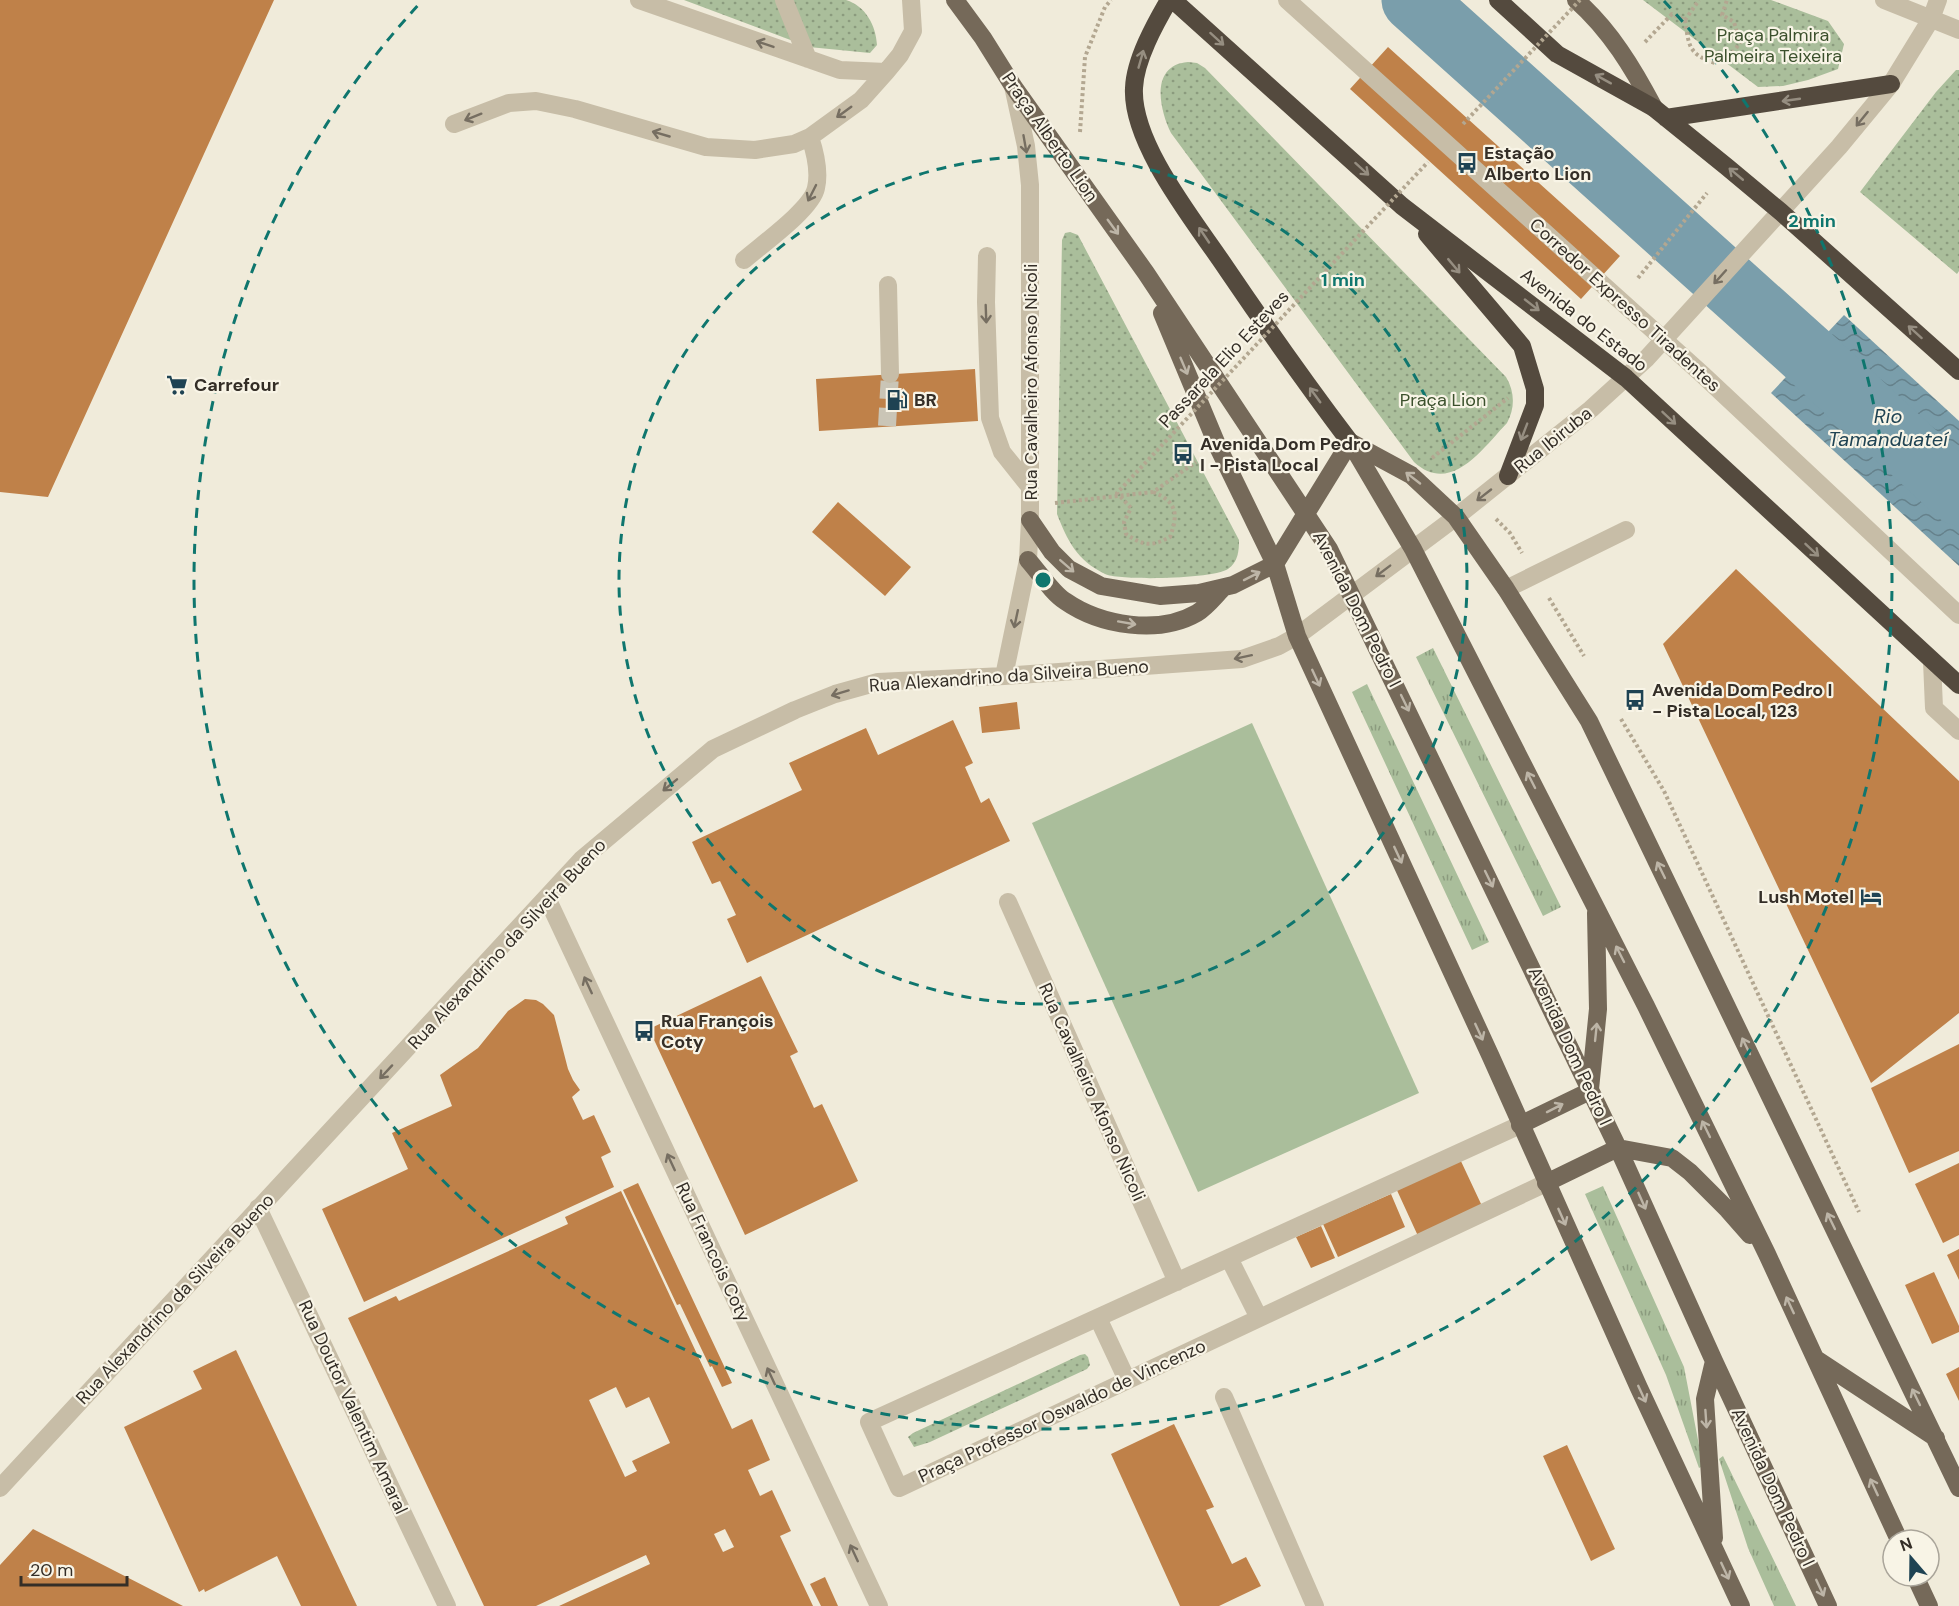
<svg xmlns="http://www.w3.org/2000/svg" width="1959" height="1606" font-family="'DM Sans',sans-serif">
<defs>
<pattern id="grass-tufts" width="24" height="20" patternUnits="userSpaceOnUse" patternTransform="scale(1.5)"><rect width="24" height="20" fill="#aabe9b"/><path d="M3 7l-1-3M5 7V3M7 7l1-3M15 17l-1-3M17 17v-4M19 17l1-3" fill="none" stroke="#8b9b7e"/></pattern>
<pattern id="park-dots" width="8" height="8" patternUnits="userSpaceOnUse" patternTransform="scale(1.5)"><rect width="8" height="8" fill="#aabe9b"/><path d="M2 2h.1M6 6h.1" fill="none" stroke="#8b9b7e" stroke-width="1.8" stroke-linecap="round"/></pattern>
<pattern id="water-waves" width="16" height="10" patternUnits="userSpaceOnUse" patternTransform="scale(1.5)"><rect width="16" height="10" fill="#7a9eab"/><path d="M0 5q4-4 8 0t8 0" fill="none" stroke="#65818b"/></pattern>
</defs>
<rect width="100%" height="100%" fill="#f0ebda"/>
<!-- grass -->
<path fill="url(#grass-tufts)" d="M1433,648L1561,907L1543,916L1416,657Z
M1367,684L1489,942L1472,950L1352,692Z
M1603,1186L1684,1367L1703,1466L1699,1468L1666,1375L1585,1194Z
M1723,1456L1796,1606H1774L1748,1548L1719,1459Z"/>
<!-- park -->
<path fill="url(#park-dots)" d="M684,0H846C866,6 876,26 877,45L870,53L809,47Z
M1643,0H1771L1828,21L1844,44L1838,69L1808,80L1783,86L1758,87Z
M1188,62L1197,63L1205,68L1506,377C1515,392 1515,408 1507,423C1483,448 1451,496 1414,462L1171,133C1159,109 1150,65 1188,62Z
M1956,70H1959V271L1957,274L1860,192L1936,92Z
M1070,232L1078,235L1239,540C1239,551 1238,562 1228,569C1214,579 1120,581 1105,574C1077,560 1068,542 1057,514L1062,240L1065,233Z
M1085,1354L1088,1357L1090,1365L1087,1369L930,1442L914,1447L908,1437L913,1433L1080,1355Z"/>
<!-- pitch -->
<path fill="#aabe9b" d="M1252,723L1419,1093L1198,1192L1032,823Z"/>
<!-- water -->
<path fill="url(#water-waves)" d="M1844,315L1959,421V566L1771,393Z"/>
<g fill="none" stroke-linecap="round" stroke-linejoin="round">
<!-- river -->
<path stroke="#7a9eab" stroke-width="63" d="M1413,0L1807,354L1959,494"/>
</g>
<!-- building -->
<path fill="#bf8149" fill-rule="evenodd" d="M0,0H274L48,497L0,492Z
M1388,47L1620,256L1581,299L1350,89Z
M975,369L978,421L819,431L816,379Z
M838,502L911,567L885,596L812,532Z
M1736,569L1959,781V1013L1871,1083L1663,644Z
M1017,702L1020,729L982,733L979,707Z
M953,720L973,763L965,767L981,803L989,798L1010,841L747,963L727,919L736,915L720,881L712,884L692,842L802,790L789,763L866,728L878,755Z
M761,976L798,1052L790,1056L814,1108L822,1104L858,1181L745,1235L649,1029Z
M525,999L536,1000L543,1004L554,1015L568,1069L573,1080L580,1090L572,1097L583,1120L594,1115L611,1152L601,1157L614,1187L364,1302L322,1209L408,1169L392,1133L452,1106L440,1075L478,1048L508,1011Z
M1959,1044V1151L1909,1173L1871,1088Z
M1459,1157L1482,1206L1418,1236L1395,1186Z
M1959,1163V1235L1943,1243L1915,1184Z
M638,1183L732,1383L722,1387L712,1366L710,1367L680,1304L677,1305L623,1190Z
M621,1191L732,1429L752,1419L770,1460L748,1470L760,1496L772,1490L791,1531L780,1536L813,1606H559L650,1564L646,1555L536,1606H484L348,1318L396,1296L399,1301L568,1224L565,1217ZM616,1387L626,1408L649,1397L670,1443L632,1461L637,1471L625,1477L589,1400ZM725,1529L734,1547L723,1552L714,1534Z
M1391,1194L1405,1227L1338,1257L1323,1224Z
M1321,1226L1335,1258L1311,1268L1296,1237Z
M1959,1249V1280L1947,1255Z
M1934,1272L1959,1326V1332L1932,1344L1905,1285Z
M236,1350L357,1606H301L277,1556L205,1592L204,1589L199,1592L124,1427L202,1389L193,1371Z
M1959,1367V1401L1946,1374Z
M1174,1424L1214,1507L1206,1510L1232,1564L1246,1557L1261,1586L1219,1606H1180L1111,1454Z
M1567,1445L1615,1549L1591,1561L1543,1456Z
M33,1529L152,1590L183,1606H0V1565Z
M825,1577L838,1606H821L810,1584Z"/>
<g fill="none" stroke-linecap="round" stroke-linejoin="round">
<!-- minor-tunnel -->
<path stroke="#cac5b6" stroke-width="18" stroke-dasharray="18 9" stroke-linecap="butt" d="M887,426L890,374"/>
<!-- path -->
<path stroke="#b3a791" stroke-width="4" stroke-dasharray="3 3" stroke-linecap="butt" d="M1685,20C1689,46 1688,54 1715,63L1730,56L1740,43L1734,22L1722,15L1727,0
M1685,20L1699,0
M1645,42L1672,14L1685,20
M1080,132L1085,57L1105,7L1111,0
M1638,278L1707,193
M1432,458L1508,398
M1055,503L1153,492L1196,462
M1496,519L1510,533L1522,553
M1549,598L1584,656
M1621,719L1664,791L1859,1212"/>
<!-- minor -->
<path stroke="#c7bda7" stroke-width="18" d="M639,0L840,70L886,72L900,55L913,31L911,0
M784,0L808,59
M1884,0L1959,30
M454,124L509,103L536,101L575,109L706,147L755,150L794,144L810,137L861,100L886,72
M987,256L986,302L990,418L1002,452L1030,487
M744,260C761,245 812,209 816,188C820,171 815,152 810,137
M888,285L890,374
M1506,589L1626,530
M1932,661L1934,708L1959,731
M1004,676L1028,560L1030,520V185L1026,146L1013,86
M547,898L879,1606
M1008,902L1177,1282
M1520,1125L869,1422L899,1488L1546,1183
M258,1208L447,1606
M1229,1258L1259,1318
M1098,1318L1127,1380
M1224,1397L1315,1606
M0,1488L581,860L713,749L795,710L835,694L878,682L1004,676L1242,659L1279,646L1297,636L1456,517L1591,409L1647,358L1839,147L1891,84L1931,19L1938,0"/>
<!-- major -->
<path stroke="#756959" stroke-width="18" d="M955,0L983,38L1013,86L1146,273L1329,549L1618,1148L1714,1361L1828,1606
M1576,0C1610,30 1633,68 1654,108
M1162,313L1218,447L1275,564L1297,636L1491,1057L1639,1388L1741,1606
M1350,442L1413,549L1646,1006L1767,1254L1899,1540
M1350,442L1411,475L1456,517L1506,589L1589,721L1959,1488
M1030,520L1052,552L1069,569L1101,586L1160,596L1199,593L1233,585L1275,564L1350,442
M1028,560C1039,572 1052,593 1065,601C1101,626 1159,635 1197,613C1207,607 1216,595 1224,587
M1590,1089L1598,1009L1596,913
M1520,1125L1590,1091
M1546,1183L1618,1148L1672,1158L1690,1172L1728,1210L1750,1235
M1816,1359L1936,1438
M1714,1538L1705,1399L1714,1361
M1915,1576L1929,1606"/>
<!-- highway -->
<path stroke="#544a3e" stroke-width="18" d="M1169,0C1155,24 1135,60 1134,88C1131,144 1196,223 1226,268C1266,327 1307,385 1350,442
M1173,0L1402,206L1626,378L1959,685
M1498,0L1557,54L1654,108L1727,167L1781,212L1959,371
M1666,118L1891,84
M1427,234L1522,346L1535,389V405L1508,476"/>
<!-- path-bridge -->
<path stroke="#b3a791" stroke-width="4" stroke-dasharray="3 3" stroke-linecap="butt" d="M1463,124L1580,0
M1153,492C1178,502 1178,515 1170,537C1151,547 1144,546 1126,534L1124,522L1131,508L1117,493L1428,162"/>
<!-- minor-bridge -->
<path stroke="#c7bda7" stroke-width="18" d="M1287,0L1703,375L1959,615"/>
</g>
<!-- one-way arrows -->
<defs><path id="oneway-shaft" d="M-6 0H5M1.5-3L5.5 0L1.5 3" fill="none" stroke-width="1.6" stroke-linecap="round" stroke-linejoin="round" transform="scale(1.5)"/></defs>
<g stroke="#968e81">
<use href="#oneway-shaft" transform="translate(1217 39) rotate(42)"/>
<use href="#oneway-shaft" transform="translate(1141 59) rotate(-74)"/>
<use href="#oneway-shaft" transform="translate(1603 79) rotate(-151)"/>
<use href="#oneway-shaft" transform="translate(1791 100) rotate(172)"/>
<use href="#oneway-shaft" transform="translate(1362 169) rotate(42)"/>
<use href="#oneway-shaft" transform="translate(1736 174) rotate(-140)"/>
<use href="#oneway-shaft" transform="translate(1204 235) rotate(-124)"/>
<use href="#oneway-shaft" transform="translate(1454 266) rotate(50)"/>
<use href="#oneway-shaft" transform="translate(1532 305) rotate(38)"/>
<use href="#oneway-shaft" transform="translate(1915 332) rotate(-138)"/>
<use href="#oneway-shaft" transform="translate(1315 395) rotate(-126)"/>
<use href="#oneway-shaft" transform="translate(1669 418) rotate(43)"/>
<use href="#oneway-shaft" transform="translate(1524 432) rotate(111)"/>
<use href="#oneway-shaft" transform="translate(1812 550) rotate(43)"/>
</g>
<g stroke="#766e61">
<use href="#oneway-shaft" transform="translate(765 44) rotate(-161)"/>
<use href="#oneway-shaft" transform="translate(844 112) rotate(144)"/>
<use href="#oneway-shaft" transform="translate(473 117) rotate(158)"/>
<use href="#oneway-shaft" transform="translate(1862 119) rotate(129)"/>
<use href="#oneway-shaft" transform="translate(661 134) rotate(-164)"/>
<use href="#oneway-shaft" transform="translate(1025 144) rotate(80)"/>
<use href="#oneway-shaft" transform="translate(812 193) rotate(117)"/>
<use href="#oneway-shaft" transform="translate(1720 277) rotate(132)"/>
<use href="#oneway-shaft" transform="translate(986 314) rotate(88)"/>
<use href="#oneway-shaft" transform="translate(1484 495) rotate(142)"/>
<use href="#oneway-shaft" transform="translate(1383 571) rotate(143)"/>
<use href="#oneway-shaft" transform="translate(1016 619) rotate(102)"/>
<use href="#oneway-shaft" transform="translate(1243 657) rotate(168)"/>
<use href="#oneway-shaft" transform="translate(840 693) rotate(163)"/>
<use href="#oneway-shaft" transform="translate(670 785) rotate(141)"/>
<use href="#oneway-shaft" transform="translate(588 985) rotate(-115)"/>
<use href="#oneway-shaft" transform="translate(386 1072) rotate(133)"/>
<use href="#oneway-shaft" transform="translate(671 1162) rotate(-115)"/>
<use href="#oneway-shaft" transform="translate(771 1376) rotate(-115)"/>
<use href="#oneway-shaft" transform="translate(854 1553) rotate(-115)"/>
</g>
<g stroke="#bdb5a7">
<use href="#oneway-shaft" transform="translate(1113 227) rotate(54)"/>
<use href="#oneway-shaft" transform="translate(1184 366) rotate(67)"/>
<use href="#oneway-shaft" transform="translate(1413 478) rotate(-142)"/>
<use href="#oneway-shaft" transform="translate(1067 566) rotate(41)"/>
<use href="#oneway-shaft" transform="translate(1252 576) rotate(-27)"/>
<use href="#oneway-shaft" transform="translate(1127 623) rotate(10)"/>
<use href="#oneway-shaft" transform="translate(1316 678) rotate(65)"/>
<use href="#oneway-shaft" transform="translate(1405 703) rotate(64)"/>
<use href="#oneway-shaft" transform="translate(1531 780) rotate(-117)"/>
<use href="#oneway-shaft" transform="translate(1398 855) rotate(65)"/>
<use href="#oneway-shaft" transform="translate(1661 870) rotate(-116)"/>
<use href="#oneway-shaft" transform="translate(1489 879) rotate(64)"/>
<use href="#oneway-shaft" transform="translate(1620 954) rotate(-117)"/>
<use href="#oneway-shaft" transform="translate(1479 1032) rotate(65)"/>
<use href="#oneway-shaft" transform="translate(1596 1032) rotate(-84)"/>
<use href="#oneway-shaft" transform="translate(1746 1046) rotate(-116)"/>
<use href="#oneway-shaft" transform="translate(1555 1108) rotate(-27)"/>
<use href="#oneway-shaft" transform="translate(1706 1129) rotate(-116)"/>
<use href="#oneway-shaft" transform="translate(1642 1201) rotate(66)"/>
<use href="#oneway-shaft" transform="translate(1562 1217) rotate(66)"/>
<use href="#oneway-shaft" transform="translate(1831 1221) rotate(-116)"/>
<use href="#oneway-shaft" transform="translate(1790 1305) rotate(-115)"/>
<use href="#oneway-shaft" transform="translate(1642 1394) rotate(65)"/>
<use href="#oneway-shaft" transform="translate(1916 1397) rotate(-116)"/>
<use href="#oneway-shaft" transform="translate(1706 1419) rotate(86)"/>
<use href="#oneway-shaft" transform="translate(1874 1487) rotate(-115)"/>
<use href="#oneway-shaft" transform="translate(1725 1571) rotate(65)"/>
<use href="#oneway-shaft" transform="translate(1820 1588) rotate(65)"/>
</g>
<!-- distance rings -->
<g fill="none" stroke="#0f766e" stroke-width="3" stroke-dasharray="10 8">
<circle cx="1043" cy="580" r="424"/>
<path d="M1664 1A849 849 0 1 1 422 1"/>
</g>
<!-- icons -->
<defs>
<symbol id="bus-bare" viewBox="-9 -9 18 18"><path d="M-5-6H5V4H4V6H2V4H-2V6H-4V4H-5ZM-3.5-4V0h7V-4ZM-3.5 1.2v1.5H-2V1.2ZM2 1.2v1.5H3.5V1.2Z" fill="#1f4353" stroke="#f8f4e6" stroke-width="2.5" paint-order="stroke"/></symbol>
<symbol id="supermarket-bare" viewBox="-9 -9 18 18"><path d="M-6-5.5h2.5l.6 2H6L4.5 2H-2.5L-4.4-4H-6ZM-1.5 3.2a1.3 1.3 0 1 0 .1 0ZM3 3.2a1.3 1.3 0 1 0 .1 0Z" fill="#1f4353" stroke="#f8f4e6" stroke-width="2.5" paint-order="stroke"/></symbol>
<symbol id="fuel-bare" viewBox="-9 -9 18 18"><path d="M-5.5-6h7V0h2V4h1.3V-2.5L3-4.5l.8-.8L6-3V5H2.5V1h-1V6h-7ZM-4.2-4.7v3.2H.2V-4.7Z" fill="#1f4353" stroke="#f8f4e6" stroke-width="2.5" paint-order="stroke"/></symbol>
<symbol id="hotel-bare" viewBox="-9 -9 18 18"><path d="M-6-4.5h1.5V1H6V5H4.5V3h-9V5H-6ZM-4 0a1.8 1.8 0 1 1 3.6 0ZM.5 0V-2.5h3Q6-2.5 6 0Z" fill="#1f4353" stroke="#f8f4e6" stroke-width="2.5" paint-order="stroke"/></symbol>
</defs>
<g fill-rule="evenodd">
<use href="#bus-bare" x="1452" y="148" width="30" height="30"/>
<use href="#supermarket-bare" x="162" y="370" width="30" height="30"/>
<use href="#fuel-bare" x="882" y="385" width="30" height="30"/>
<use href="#bus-bare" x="1168" y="439" width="30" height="30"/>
<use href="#bus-bare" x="1620" y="685" width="30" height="30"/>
<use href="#hotel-bare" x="1856" y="882" width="30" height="30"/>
<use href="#bus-bare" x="629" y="1016" width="30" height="30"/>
</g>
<g text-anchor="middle" stroke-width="4.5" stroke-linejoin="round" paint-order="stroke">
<!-- park labels -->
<g font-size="18" fill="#3b502c" stroke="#f8f4e6">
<text x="1773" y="41">Praça Palmira<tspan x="1773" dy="21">Palmeira Teixeira</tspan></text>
<text x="1443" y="406">Praça Lion</text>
</g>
<!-- street labels -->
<g font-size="18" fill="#342e27" stroke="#f8f4e6">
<text transform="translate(1050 137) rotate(55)" y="6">Praça Alberto Lion</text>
<text transform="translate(1625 305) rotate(42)" y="6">Corredor Expresso Tiradentes</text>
<text transform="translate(1584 320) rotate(38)" y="6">Avenida do Estado</text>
<text transform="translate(1224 359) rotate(-47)" y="6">Passarela Elio Esteves</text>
<text transform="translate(1031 382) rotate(-90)" y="6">Rua Cavalheiro Afonso Nicoli</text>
<text transform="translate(1553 440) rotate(-39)" y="6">Rua Ibiruba</text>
<text transform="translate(1357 609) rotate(63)" y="6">Avenida Dom Pedro I</text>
<text transform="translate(1009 676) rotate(-4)" y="6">Rua Alexandrino da Silveira Bueno</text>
<text transform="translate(507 944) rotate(-47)" y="6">Rua Alexandrino da Silveira Bueno</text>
<text transform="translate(1570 1046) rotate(65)" y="6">Avenida Dom Pedro I</text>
<text transform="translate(1092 1092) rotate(66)" y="6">Rua Cavalheiro Afonso Nicoli</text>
<text transform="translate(713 1252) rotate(65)" y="6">Rua Francois Coty</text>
<text transform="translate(175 1299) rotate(-47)" y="6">Rua Alexandrino da Silveira Bueno</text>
<text transform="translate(353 1407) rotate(65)" y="6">Rua Doutor Valentim Amaral</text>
<text transform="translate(1062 1411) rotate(-25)" y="6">Praça Professor Oswaldo de Vincenzo</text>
<text transform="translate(1773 1487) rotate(65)" y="6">Avenida Dom Pedro I</text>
</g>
<!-- poi labels -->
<g font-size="18" font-weight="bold" fill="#342e27" stroke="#f8f4e6" text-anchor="start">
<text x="1484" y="159">Estação<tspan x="1484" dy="21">Alberto Lion</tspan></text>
<text x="194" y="391">Carrefour</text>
<text x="914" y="406">BR</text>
<text x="1200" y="450">Avenida Dom Pedro<tspan x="1200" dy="21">I - Pista Local</tspan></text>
<text x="1652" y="696">Avenida Dom Pedro I<tspan x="1652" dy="21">- Pista Local, 123</tspan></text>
<text x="1854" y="903" text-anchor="end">Lush Motel</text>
<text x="661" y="1027">Rua François<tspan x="661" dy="21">Coty</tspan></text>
</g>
<!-- water labels -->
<g font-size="20" font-style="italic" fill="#1f4353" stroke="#f8f4e6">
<text x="1888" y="423">Rio<tspan x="1888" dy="23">Tamanduateí</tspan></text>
</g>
</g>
<circle cx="1043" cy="580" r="9" fill="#0f766e" stroke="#f8f4e6" stroke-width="3"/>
<g font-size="18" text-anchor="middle" font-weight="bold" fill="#0f766e" stroke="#f8f4e6" stroke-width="4.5" stroke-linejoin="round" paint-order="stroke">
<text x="1812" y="227">2 min</text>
<text x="1343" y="286">1 min</text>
</g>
<!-- north arrow -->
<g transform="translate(1911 1558) rotate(340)"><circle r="28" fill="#f8f4e6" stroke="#aaa59a" stroke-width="1.5"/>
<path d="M0-4.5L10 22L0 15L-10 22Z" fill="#1f4353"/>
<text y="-9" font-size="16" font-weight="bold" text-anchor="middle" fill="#342e27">N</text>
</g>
<!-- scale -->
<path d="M21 1576v9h106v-9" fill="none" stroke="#342e27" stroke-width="3"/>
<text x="30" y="1576" font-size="18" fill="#342e27" stroke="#f8f4e6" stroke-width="4.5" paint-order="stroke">20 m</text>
</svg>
